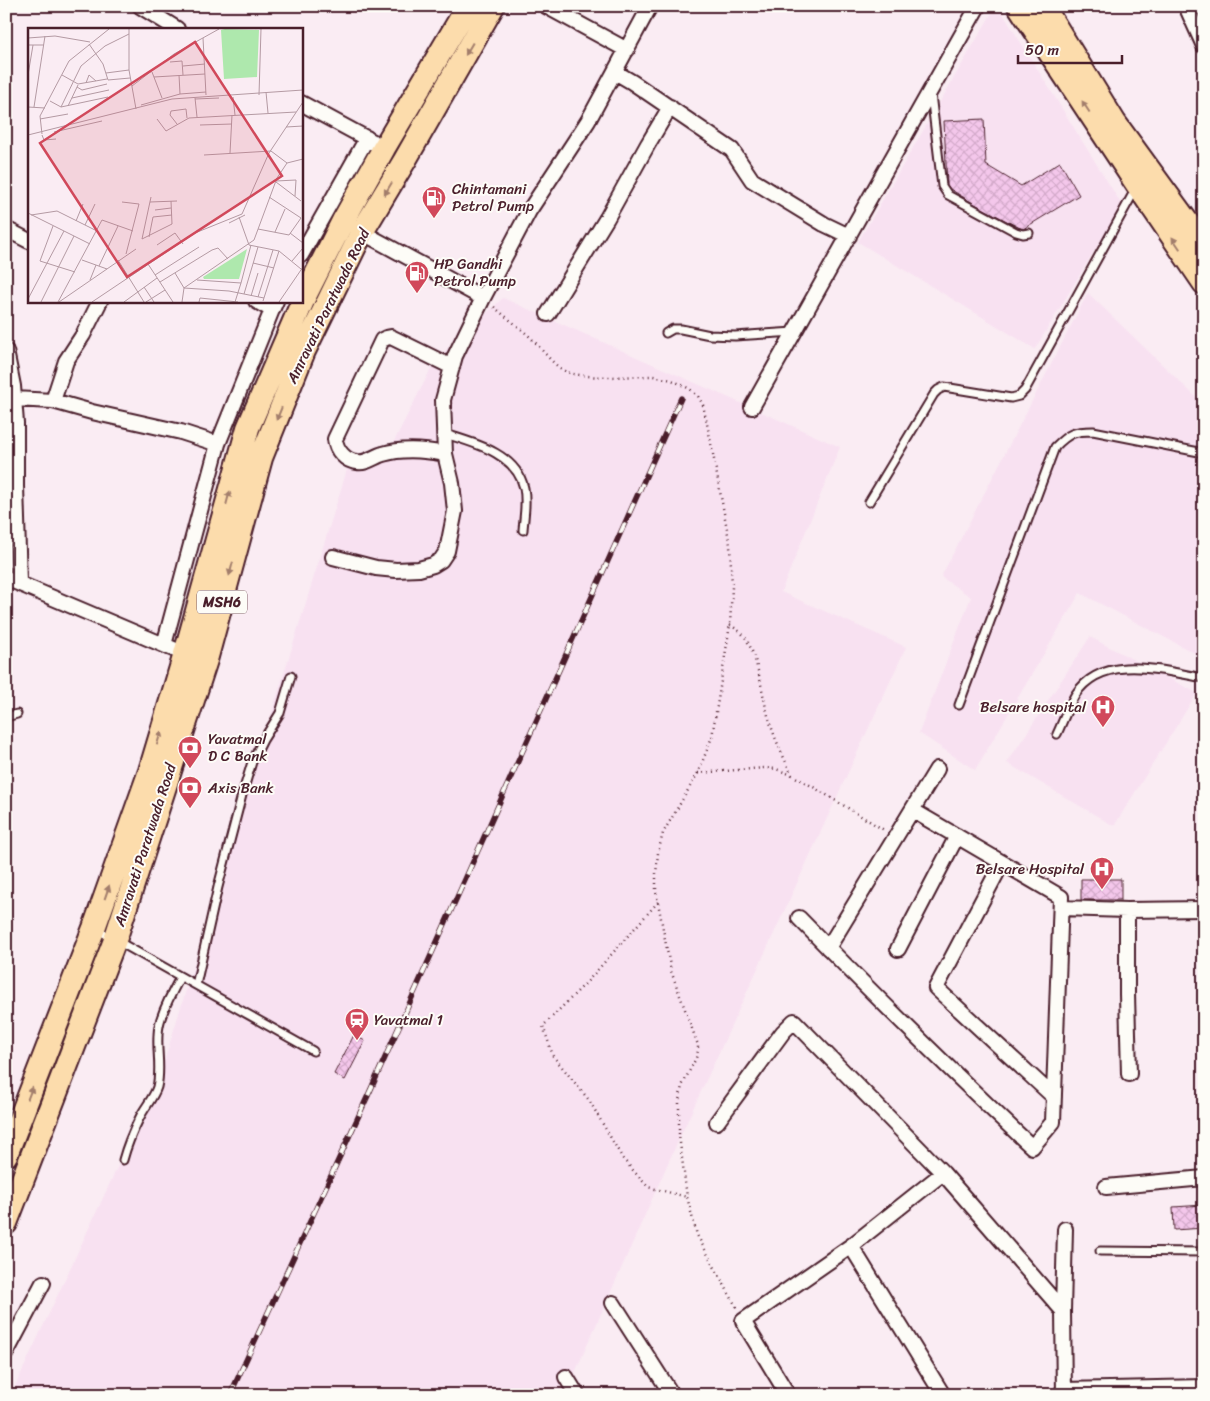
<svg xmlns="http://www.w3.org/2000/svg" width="1210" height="1401" font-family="Sriracha,sans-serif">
<defs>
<pattern id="building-cross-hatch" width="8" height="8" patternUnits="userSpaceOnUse" patternTransform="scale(1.25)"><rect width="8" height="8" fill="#f4c7eb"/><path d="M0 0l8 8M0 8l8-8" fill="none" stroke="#d3aaca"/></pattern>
</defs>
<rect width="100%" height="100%" fill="#faecf3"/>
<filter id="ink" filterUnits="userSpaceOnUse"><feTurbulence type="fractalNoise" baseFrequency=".02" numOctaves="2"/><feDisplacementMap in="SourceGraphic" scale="10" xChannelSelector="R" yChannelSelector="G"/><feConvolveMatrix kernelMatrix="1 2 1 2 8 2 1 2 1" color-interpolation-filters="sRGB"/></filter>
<g filter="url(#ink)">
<!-- built -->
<path fill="#f8e1f1" d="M996,6H998L1122,205L1035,349L858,242Z
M1088,293L1204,405V658L1080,593L975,770L919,733L971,597L941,577Z
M503,298L840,447L781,592L906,647L668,1163L565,1395H11L159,1078L350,460L340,452L384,461L436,359Z
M1090,637L1197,693L1114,826L1007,763Z"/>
<!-- building -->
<path fill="url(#building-cross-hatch)" stroke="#4a1f2b" d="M984,119L986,165L1021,186L1060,162L1079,195L1023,229L1018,227L971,202L950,189L947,185L944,121Z
M1081,879H1121V900H1081Z
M354,1035L365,1041L345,1080L334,1074Z
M1204,1205V1228L1174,1230L1173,1207Z"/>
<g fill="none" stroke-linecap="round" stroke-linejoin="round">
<defs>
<path id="lane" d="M931,94L942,186L948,195L1016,232L1023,234L1029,233
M666,333L673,329H681L710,335L735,336L794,332
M445,434C474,443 516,453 524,488C527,502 524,516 523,530
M869,502L934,394L938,390L944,387L1011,398L1019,396L1025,390L1135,190
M959,705L1055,447C1069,433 1074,431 1093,431L1204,453
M6,717L17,714
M1057,734C1063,721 1068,707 1075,695C1103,652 1163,671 1204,678
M96,929L313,1051
M196,985L218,887L242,795L252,762L263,740L280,713L291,676
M123,1160C127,1145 133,1131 140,1117C145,1107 154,1097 157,1087C162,1065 155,1047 159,1026C162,1009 173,992 180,977
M1100,1251L1204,1252"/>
<path id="street" d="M140,6L177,29
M546,6L627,50
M1186,6L1204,46
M615,72L632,82L732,150L752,180L824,224L849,236
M301,103L375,143
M6,229L29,241
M356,229L483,298
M301,255L367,138
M256,301L272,310
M548,314L607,218L648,144L670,107
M6,351L13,386L16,423V486L19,583
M14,399L53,401L92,412L181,432L218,444
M53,401L66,361L83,335L100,301
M752,407L978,6
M445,454C425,450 403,448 383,454C375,456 366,464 357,462C345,461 336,450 335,439L382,340L386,338L391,337L452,367
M333,557L376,568L396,570L419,569L433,565L441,560L447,551L455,511L452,483L445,454L443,400L455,356L483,298L529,211L588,121L650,6
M6,578L185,654
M164,645L218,444L272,310L276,301
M1002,863L936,988L1054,1097
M1061,908L1127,910
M799,918C875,996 953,1073 1032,1147L1053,1122L1061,897L912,810
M828,948L937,769
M898,949L957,836
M1129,1074L1127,994V910L1204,909
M717,1122L783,1032L794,1021L943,1173L1063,1311
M1106,1187L1204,1178
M851,1246L943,1395
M613,1303L672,1395
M6,1353L43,1283
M566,1377L577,1395
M1063,1390L1204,1387
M788,1395L743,1321L851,1246L943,1173
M1064,1395L1063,1311L1065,1229"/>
<path id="primary" d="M1019,6L1138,186L1204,283
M1043,6L1115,123L1204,245
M6,1155L94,928L150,771L185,654L248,428L305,296L343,221L384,148L468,6
M6,1223L115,940L206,660L261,458L304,351L362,232L405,160L493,6"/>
</defs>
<!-- lane casing -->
<use href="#lane" stroke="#4a1f2b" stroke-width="11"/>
<!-- street casing -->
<use href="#street" stroke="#4a1f2b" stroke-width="18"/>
<!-- primary casing -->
<use href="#primary" stroke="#4a1f2b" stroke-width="26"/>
<!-- path -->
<path stroke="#4a1f2b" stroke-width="2.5" stroke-dasharray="1 4" stroke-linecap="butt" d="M494,307C506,317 518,326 529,336C541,347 551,364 565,371C583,380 632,376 653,376L672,380L690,389L698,396L703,405L710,438L730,545L732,587L730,625L712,737L698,773L663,833L658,853L656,874V892L671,971L698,1045V1051L696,1058L682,1086L679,1100V1135L687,1197L697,1235L737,1308
M730,625C735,628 741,632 745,637C760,661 761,695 770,722C775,740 784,758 792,775
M698,773L764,768L776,769L792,775L815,788L884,830
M658,902L586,983L543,1026L553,1056L589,1100L623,1159L648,1187L687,1197"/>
<!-- lane -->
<use href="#lane" stroke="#fdfcf7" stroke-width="7"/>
<!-- street -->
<use href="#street" stroke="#fdfcf7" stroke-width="14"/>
<!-- primary -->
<use href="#primary" stroke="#fcdcac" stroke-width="22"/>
<defs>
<path id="rail" d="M230,1395L371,1089L681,398"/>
</defs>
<!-- rail casing -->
<use href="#rail" stroke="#4a1f2b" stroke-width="5.5"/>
<!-- rail -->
<use href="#rail" stroke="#fdfcf7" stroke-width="4" stroke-dasharray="11" stroke-linecap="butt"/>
</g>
<!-- one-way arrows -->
<defs><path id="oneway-solid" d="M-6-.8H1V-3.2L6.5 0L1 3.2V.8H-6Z" transform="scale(1.25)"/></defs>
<g fill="#a37e6c">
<use href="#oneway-solid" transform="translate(469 49) rotate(120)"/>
<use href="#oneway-solid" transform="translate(1086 107) rotate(-123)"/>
<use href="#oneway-solid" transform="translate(388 189) rotate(121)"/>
<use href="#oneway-solid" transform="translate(1176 243) rotate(-124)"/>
<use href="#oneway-solid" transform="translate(279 414) rotate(112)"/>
<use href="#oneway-solid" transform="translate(228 498) rotate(-75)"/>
<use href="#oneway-solid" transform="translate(231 569) rotate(105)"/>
<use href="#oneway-solid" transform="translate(159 738) rotate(-73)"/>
<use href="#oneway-solid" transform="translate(107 892) rotate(-71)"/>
<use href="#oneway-solid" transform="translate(30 1093) rotate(-69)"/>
</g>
</g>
<!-- icons -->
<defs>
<symbol id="fuel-pin" viewBox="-11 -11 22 30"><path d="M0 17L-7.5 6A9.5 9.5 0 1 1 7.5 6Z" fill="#d1495b" stroke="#fdfcf7"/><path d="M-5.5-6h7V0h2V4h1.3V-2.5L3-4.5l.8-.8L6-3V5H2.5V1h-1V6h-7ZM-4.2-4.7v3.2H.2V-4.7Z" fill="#fff"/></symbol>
<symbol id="hospital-pin" viewBox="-11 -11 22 30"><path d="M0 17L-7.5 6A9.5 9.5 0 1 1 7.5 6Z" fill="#d1495b" stroke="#fdfcf7"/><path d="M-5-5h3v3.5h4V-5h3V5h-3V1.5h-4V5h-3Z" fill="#fff"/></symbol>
<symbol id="bank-pin" viewBox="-11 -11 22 30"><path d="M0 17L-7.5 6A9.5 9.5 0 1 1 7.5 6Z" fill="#d1495b" stroke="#fdfcf7"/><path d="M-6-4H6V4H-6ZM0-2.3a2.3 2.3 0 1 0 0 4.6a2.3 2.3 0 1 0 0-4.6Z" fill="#fff"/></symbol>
<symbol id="station-pin" viewBox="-11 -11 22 30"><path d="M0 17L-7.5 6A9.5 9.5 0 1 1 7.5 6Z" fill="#d1495b" stroke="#fdfcf7"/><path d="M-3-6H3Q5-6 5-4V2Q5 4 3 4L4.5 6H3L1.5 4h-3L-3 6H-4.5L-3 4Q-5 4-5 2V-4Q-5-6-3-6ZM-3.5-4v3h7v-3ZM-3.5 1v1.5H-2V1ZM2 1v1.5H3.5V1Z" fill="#fff"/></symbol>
</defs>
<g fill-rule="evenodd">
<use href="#fuel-pin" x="420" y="184" width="28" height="38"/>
<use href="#fuel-pin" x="403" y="259" width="28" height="38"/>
<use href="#hospital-pin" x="1089" y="693" width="28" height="38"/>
<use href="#bank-pin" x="176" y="734" width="28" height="38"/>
<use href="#bank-pin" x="176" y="774" width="28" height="38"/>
<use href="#hospital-pin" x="1088" y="855" width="28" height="38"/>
<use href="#station-pin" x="343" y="1006" width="28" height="38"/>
</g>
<g text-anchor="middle" stroke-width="4" stroke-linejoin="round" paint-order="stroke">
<!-- shield labels -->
<rect fill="#fdfcf7" stroke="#806168" stroke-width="1" x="197" y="590.5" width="50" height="23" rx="4"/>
<g font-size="14" font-weight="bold" fill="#4a1f2b">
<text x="222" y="607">MSH6</text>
</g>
<!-- poi labels -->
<g font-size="15" fill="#4a1f2b" stroke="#fdfcf7" text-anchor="start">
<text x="452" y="194">Chintamani<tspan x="452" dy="17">Petrol Pump</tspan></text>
<text x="434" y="269">HP Gandhi<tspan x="434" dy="17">Petrol Pump</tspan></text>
<text x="1086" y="712" text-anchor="end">Belsare hospital</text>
<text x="208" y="744">Yavatmal<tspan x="208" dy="17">D C Bank</tspan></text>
<text x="208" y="793">Axis Bank</text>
<text x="1084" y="874" text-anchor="end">Belsare Hospital</text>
<text x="374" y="1025">Yavatmal 1</text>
</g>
<!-- street labels -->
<g font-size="15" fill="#4a1f2b" stroke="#fdfcf7">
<text transform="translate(328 306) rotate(-64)" y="5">Amravati Paratwada Road</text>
<text transform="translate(145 845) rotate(-72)" y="5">Amravati Paratwada Road</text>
</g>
</g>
<!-- overview -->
<g transform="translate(28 28)">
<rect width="275" height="275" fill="#faecf3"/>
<path d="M197,1L231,2L229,49L196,51L193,2ZM219,221L211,251H176L175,249Z" fill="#aee8ad"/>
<path fill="none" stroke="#b49aa3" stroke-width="1" d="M101,1V42L108,81M0,10L27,8L62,14M175,10L178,67M61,16L75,36L80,52L102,50M0,17H16M142,34L154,33L155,47M155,38L177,36M124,44L134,70M78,45L101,42M0,47L5,17M34,47L50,56L79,51M151,47L152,66M126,49L177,46M58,55L61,47L68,53M104,58L146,26L191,1M49,59L54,62L79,56M238,64L240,85M231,67L233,1M205,69L207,87M44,70L81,62M167,70L169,89M167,71L191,70M22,73L33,79L80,69M113,77L152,66L178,64M40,78L50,57M0,79L17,80M6,79L17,8M33,79L53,38L77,18L101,6M12,91L40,86M129,91L138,103L161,90L268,84M149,96L142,87L143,83L158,81L159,90M172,97L204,96M258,99L275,98M26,104L74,93M14,106L12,88L41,33L81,1M0,107L144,71L275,62M14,107L16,112L28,111M202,125L204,87M176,127L243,123L259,135M248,153L268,152L267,168M248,154L273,173M123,169L114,211L144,196L143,173M94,174L111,176L98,226M122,174L149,173M127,182L143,180M0,185L62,216M3,187L29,183L69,203M211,189L221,217L251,223L273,241M48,193L55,176M201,195L217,187M57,197L67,176M25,198L12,233L47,244M230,201L261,207L273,190L241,169M247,204L257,181M262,205L275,215M121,209L125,189L144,187M129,217L147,205L155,216M54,232L79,241M90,232L116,274M264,233L275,220M225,235L246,240M120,236L145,274M71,238L90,198M147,245L156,260L201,263L236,270M127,247L171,219M62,252L68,237M169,252L213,255L207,274M132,254L184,222L190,220L200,231M213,255L223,217M116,259L126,274M216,266L230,219M223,268L230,245M230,269L245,222M0,271L36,203M235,273L251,223M13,274L46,208M30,274L74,192L105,203M31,274L108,221M64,274L167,205L214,186L241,125L275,74M96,274L129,250M118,274L137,262M154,274L156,260L226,212L249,150L259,135L275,131M171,274L172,270L210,274M251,274L275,239"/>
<path fill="#d1495b" fill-opacity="0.15" stroke="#d1495b" stroke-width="2.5" d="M167,14L254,148L99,249L12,115Z"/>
<rect width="275" height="275" fill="none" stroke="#4a1f2b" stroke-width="2.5"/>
</g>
<!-- margin -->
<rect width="1210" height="1401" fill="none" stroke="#fdfcf7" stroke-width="25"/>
<rect x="12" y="12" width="1185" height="1376" fill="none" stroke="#4a1f2b" stroke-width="2" filter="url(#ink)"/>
<!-- scale -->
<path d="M1018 55v8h104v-8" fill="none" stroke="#4a1f2b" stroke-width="2.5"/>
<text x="1025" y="55" font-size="15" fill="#4a1f2b" stroke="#fdfcf7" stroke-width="4" paint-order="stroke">50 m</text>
</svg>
